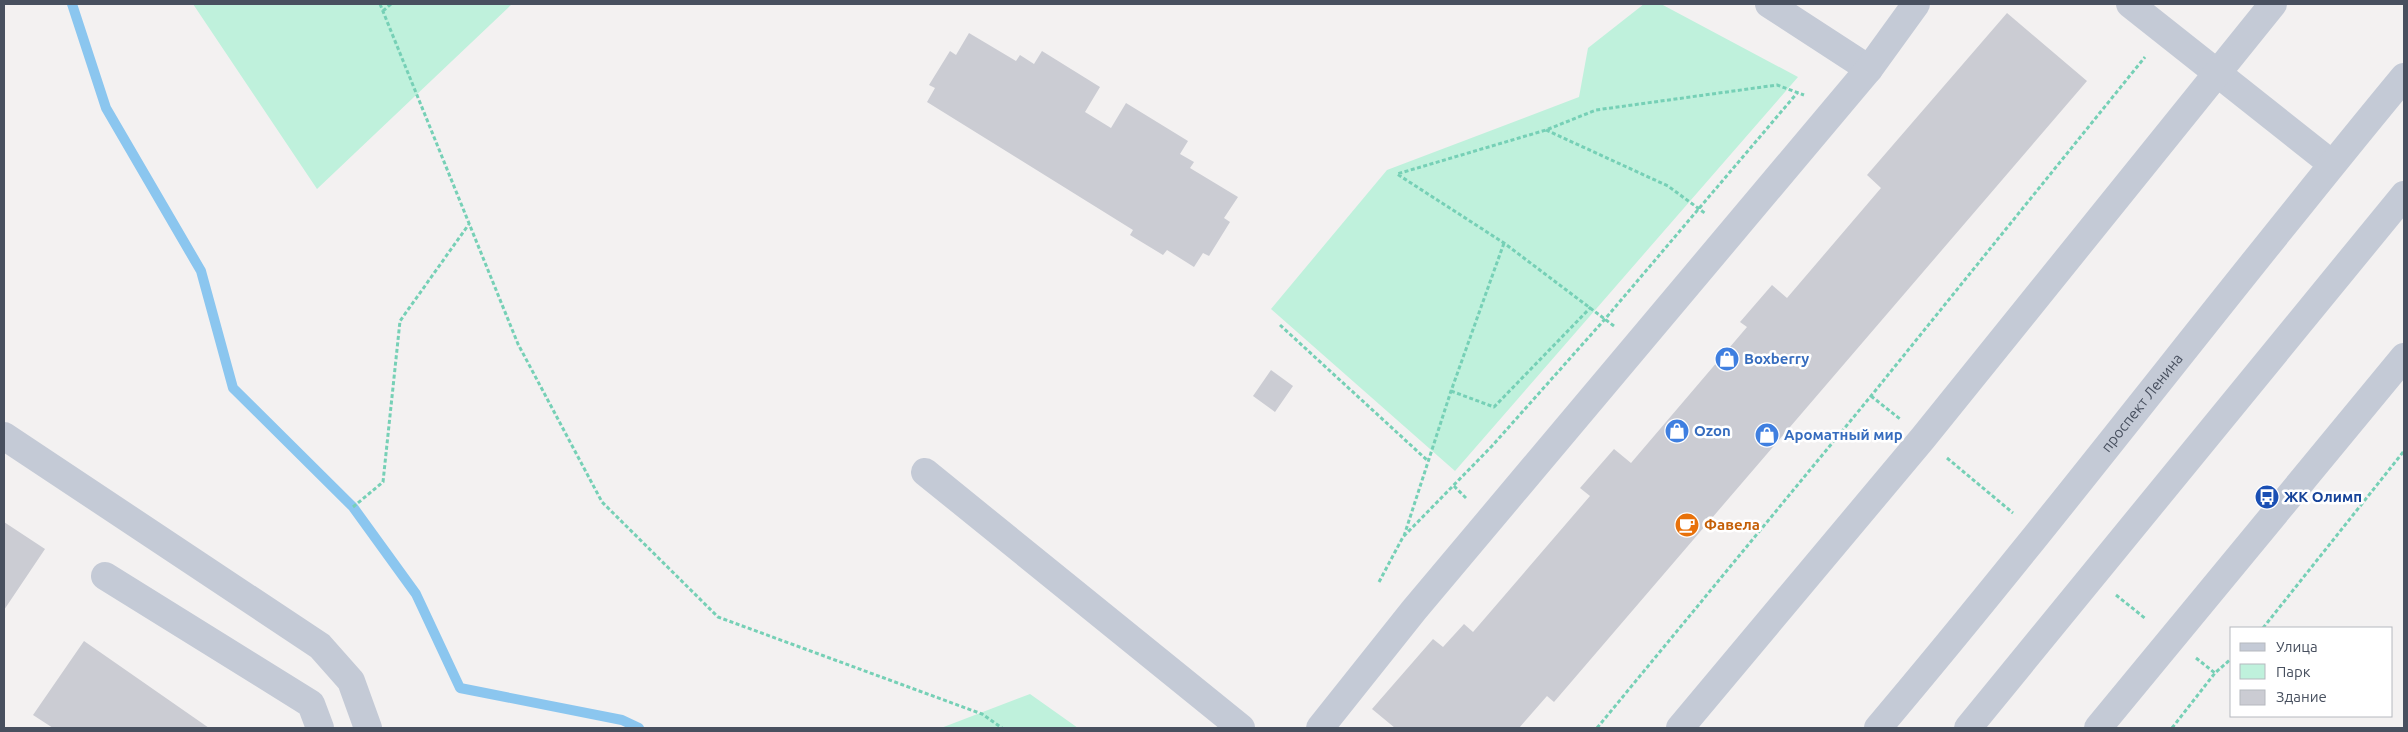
<svg xmlns="http://www.w3.org/2000/svg" width="2408" height="732" font-family="Ubuntu,sans-serif">
<rect width="100%" height="100%" fill="#f3f1f1"/>
<!-- green -->
<path fill="#bff1dc" d="M193,4H512L317,189Z
M1644,4H1661L1798,77L1455,471L1271,309L1387,170L1579,97L1588,48Z
M1030,694L1078,728H941Z"/>
<g fill="none" stroke-linecap="round" stroke-linejoin="round">
<!-- stream -->
<path stroke="#8bc6ef" stroke-width="10" d="M72,4L106,108L201,271L233,388L353,507L416,594L460,688L622,720L639,728"/>
</g>
<!-- building -->
<path fill="#cbccd3" d="M2007,13L2087,81L1554,702L1547,696L1519,728H1395L1372,709L1433,639L1443,647L1464,624L1473,632L1590,496L1580,488L1614,449L1631,463L1747,327L1740,322L1772,285L1787,298L1881,188L1867,175Z
M969,33L1016,61L1020,55L1034,64L1042,51L1100,87L1085,112L1111,128L1126,103L1188,141L1180,154L1194,162L1190,168L1238,197L1224,218L1230,222L1209,256L1203,253L1194,267L1167,250L1163,255L1130,235L1133,230L927,102L935,88L929,85L950,51L956,55Z
M1271,370L1293,386L1275,412L1253,396Z
M4,522L45,549L4,610Z
M84,641L209,728H53L33,715Z"/>
<g fill="none" stroke-linecap="round" stroke-linejoin="round">
<!-- path -->
<path stroke="#76d0b6" stroke-width="3" stroke-dasharray="4 2.5" stroke-linecap="butt" d="M380,4L518,344L602,502L718,617L982,714L1002,728
M383,11L391,4
M1546,130L1668,186L1706,214
M1280,325L1428,461
M1614,326L1504,243L1397,174L1546,130L1596,110L1777,85L1804,95
M1451,391L1494,407L1591,307
M1871,396L1900,419
M1947,458L2013,513
M1454,486L1466,498
M353,507L383,482L400,321L469,224
M1404,536L1451,391L1504,243
M1379,582L1403,537L1492,446L1605,319L1798,92
M2116,595L2146,619
M2263,628L2404,451
M2196,658L2215,673
M1597,728L1871,396L2145,57
M2172,728L2215,673L2232,658"/>
<!-- minor -->
<g stroke="#c4cad6" stroke-width="28">
<path d="M1769,4L1869,69"/>
<path d="M2130,4L2332,164"/>
<path d="M4,436L320,646L351,681L368,728"/>
<path d="M925,472L1241,728"/>
<path d="M105,576L311,704L320,728"/>
<path d="M1320,728L1414,610L1869,69L1916,4"/>
<path d="M1680,728L1923,438L2273,4"/>
<path id="s1" d="M1878,728C2058,515 2226,292 2404,77"/>
<path d="M1968,728L2404,195"/>
<path d="M2098,728L2404,357"/>
</g>
</g>
<!-- icons -->
<defs>
<symbol id="shop-disc" viewBox="-11 -11 22 22"><circle r="9.5" fill="#3f7fe0" stroke="#fff"/><path d="M-5-2.5h2.3a2.7 3.5 0 0 1 5.4 0H5L5.5 6h-11ZM-1.5-2.5h3a1.5 2.3 0 0 0-3 0Z" fill="#fff"/></symbol>
<symbol id="bus-disc" viewBox="-11 -11 22 22"><circle r="9.5" fill="#1a4fb4" stroke="#fff"/><path d="M-5-6H5V4H4V6H2V4H-2V6H-4V4H-5ZM-3.5-4V0h7V-4ZM-3.5 1.2v1.5H-2V1.2ZM2 1.2v1.5H3.5V1.2Z" fill="#fff"/></symbol>
<symbol id="cafe-disc" viewBox="-11 -11 22 22"><circle r="9.5" fill="#e8710a" stroke="#fff"/><path d="M-5.5-4.5H6V0H3Q3 3.5 0 3.5H-2.5Q-5.5 3.5-5.5 0ZM3-3.2v2h1.7v-2ZM-6 4.5H4V6H-6Z" fill="#fff"/></symbol>
</defs>
<g fill-rule="evenodd">
<use href="#shop-disc" x="1713" y="345" width="28" height="28"/>
<use href="#shop-disc" x="1663" y="417" width="28" height="28"/>
<use href="#shop-disc" x="1753" y="421" width="28" height="28"/>
<use href="#bus-disc" x="2253" y="483" width="28" height="28"/>
<use href="#cafe-disc" x="1673" y="511" width="28" height="28"/>
</g>
<g text-anchor="middle" stroke-width="5" stroke-linejoin="round" paint-order="stroke">
<!-- shop labels -->
<g font-size="15" font-weight="bold" fill="#366cbe" stroke="#fff" text-anchor="start">
<text x="1744" y="364">Boxberry</text>
<text x="1694" y="436">Ozon</text>
<text x="1784" y="440">Ароматный мир</text>
</g>
<!-- street labels -->
<g font-size="15" fill="#48505f" stroke="#fff">
<text dy="5" stroke="none"><textPath href="#s1" startOffset="419">проспект Ленина</textPath></text>
</g>
<!-- transit labels -->
<g font-size="15" font-weight="bold" fill="#164399" stroke="#fff" text-anchor="start">
<text x="2284" y="502">ЖК Олимп</text>
</g>
<!-- food labels -->
<g font-size="15" font-weight="bold" fill="#c56008" stroke="#fff" text-anchor="start">
<text x="1704" y="530">Фавела</text>
</g>
</g>
<!-- border -->
<rect width="2408" height="732" fill="none" stroke="#48505f" stroke-width="10"/>
<!-- legend -->
<rect x="2230" y="627" width="162" height="90" fill="#ffffff" stroke="#b6b9bf"/>
<rect x="2240" y="643" width="25" height="8" fill="#c4cad6" stroke="#b6b9bf"/>
<text x="2276" y="652" font-size="15" fill="#48505f">Улица</text>
<rect x="2240" y="664" width="25" height="15" fill="#bff1dc" stroke="#b6b9bf"/>
<text x="2276" y="677" font-size="15" fill="#48505f">Парк</text>
<rect x="2240" y="690" width="25" height="15" fill="#cbccd3" stroke="#b6b9bf"/>
<text x="2276" y="702" font-size="15" fill="#48505f">Здание</text>
</svg>
